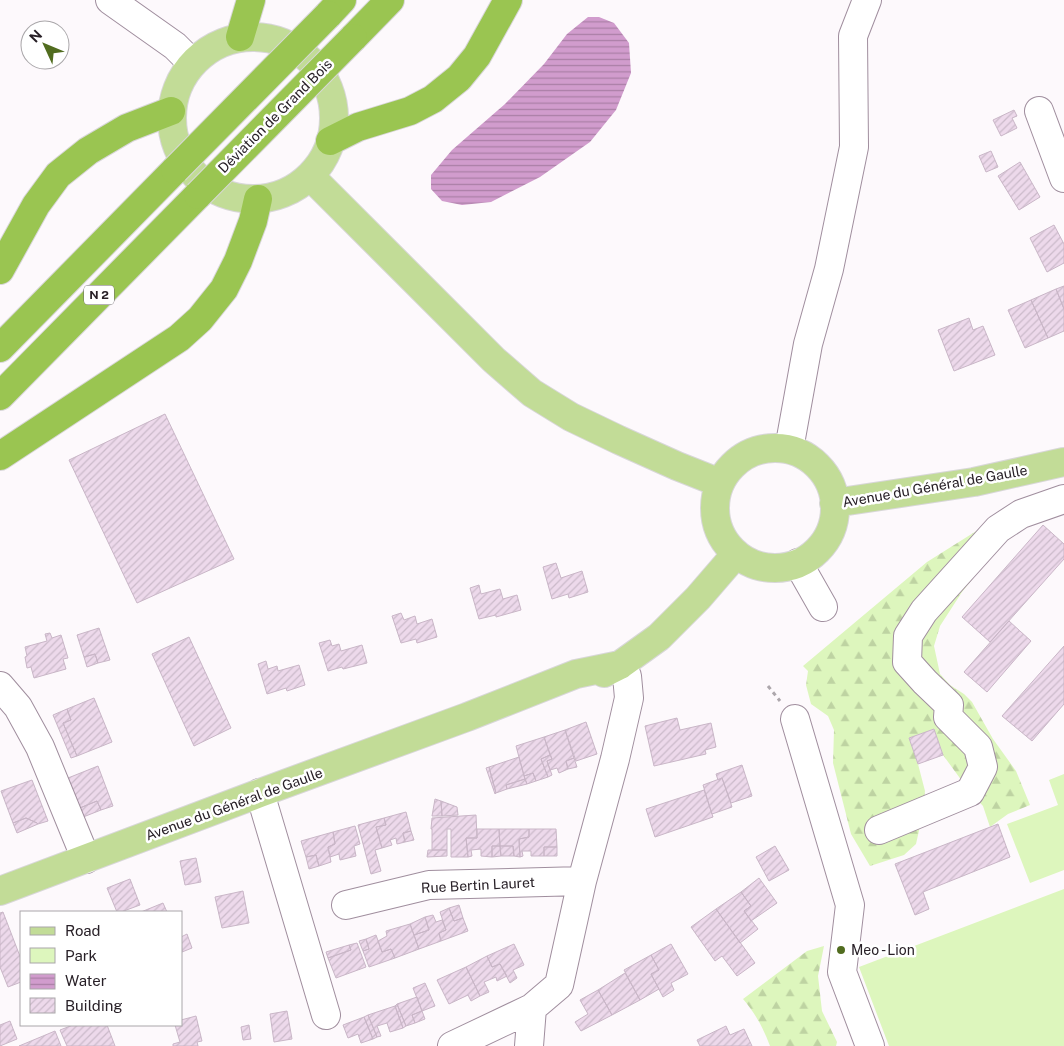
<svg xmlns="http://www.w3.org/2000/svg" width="1064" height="1046" font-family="'Public Sans',sans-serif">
<defs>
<pattern id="forest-firs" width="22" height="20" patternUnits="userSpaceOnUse" patternTransform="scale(1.25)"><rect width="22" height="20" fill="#ddf6bd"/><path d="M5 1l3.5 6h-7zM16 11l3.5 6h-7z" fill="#bed3a2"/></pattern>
<pattern id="water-rules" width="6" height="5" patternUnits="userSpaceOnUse" patternTransform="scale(1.25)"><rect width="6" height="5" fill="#d19ccd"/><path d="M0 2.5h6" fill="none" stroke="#aa7fa6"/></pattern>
<pattern id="building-hatch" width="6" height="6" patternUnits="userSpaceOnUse" patternTransform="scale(1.25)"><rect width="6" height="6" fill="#edd9eb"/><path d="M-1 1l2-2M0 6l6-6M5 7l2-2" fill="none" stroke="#cbbaca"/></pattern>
</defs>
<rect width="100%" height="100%" fill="#fdf9fc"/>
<!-- forest -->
<path fill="url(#forest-firs)" d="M997,518L1015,532L987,561L962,592L940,626L934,646L940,674L950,685L964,694L972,702L993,739L1016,771L1030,805L1008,814L990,827L983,806L970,792L943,755L934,729L909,738L918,764L925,791L922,817L916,844L904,855L870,866L851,834L833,763L834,730L828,716L811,704L806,685L808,671L803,666L927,562Z
M824,946L818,976L822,1011L837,1042L836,1046H770C764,1029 755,1013 743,999L807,951Z"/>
<!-- park -->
<path fill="#ddf6bd" d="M1064,774V870L1030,883L1007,824L1058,805L1049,780Z
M1064,889V1046H889L859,967Z"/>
<!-- water -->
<path fill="url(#water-rules)" d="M588,17H599L614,23L629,43L631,73L616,110L590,142L540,177L491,202L462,205L442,201L431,189V175L452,150L505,104L544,64L567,34Z"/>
<!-- building -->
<path fill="url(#building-hatch)" stroke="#c9b6c7" d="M1014,110L1017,116L1012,118L1017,128L1001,136L993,120Z
M991,151L998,167L986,172L979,156Z
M1020,162L1040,197L1019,210L998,176Z
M1054,225L1064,244V263L1047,272L1030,238Z
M1064,286V309L1056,289Z
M1056,289L1064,309V331L1048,338L1031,300Z
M1031,300L1048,338L1025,348L1008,310Z
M969,318L973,330L983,326L995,355L954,371L938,330Z
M165,414L234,559L137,603L69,460Z
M1043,525L1064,544V559L990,642L962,617Z
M556,563L561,578L582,571L588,592L569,598L568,594L552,599L543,567Z
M479,585L481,594L500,589L503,599L517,595L521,610L496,617V615L479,619L470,588Z
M401,613L404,620L415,616L417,624L432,619L437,637L417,643L416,639L401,643L392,616Z
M1009,621L1031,641L987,692L964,672Z
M99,628L110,660L98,663L95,654L84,657L77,635Z
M50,633L52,638L61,635L68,658L63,659L66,669L34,678L31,667L27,668L25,657L27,656L25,647L47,641L45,634Z
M189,637L231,728L194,746L152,654Z
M330,640L332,646L339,644L341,651L362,645L367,663L343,669L342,667L328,671L319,643Z
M1064,646V704L1032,741L1002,716Z
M95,654L98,663L87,667L84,657Z
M266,661L268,669L277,666L278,671L299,665L305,685L287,691L286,688L267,694L258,664Z
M94,698L112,742L77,756L63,723L71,720L67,709Z
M67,709L71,720L63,723L77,756L71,758L53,715Z
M677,718L680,730L711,723L716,747L705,750L706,754L654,766L645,726Z
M586,722L597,754L576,761L565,730Z
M934,729L943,755L918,764L909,738Z
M565,730L574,758L566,761L568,769L559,773L557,768L550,770L547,761L552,759L544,737Z
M544,737L550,755L541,759L548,777L536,781L533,773L524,776L516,746Z
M550,755L552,759L547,761L552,775L548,777L541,759Z
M519,757L525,779L506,785L507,789L496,793L489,767Z
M574,758L577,767L568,769L566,761Z
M742,765L752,796L731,803L722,778L718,780L716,774Z
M98,766L113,806L101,810L97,801L70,812L58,782Z
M489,767L496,793L495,794L486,768Z
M533,773L536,781L527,784L524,776Z
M722,778L732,807L712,814L703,785Z
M525,779L527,784L507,789L506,785Z
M32,780L48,821L38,824L37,823L26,818L13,823L1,791Z
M704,790L713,817L655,837L646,809Z
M435,799L441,801L442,816H432Z
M97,801L101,810L73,821L70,812Z
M441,801L457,807L458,815L442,816Z
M406,812L411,831L403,833L405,842L397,844L396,838L390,840L392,845L382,848L376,827L386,825L384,818Z
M476,815L477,838H466L468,857H451V829H447V850H432V829H431L432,818Z
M26,818L37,823L38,824L17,833L13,823Z
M384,818L386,825L376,827L382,848L375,850L381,871L371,874L358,825Z
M998,824L1010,857L923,892L929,909L915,915L895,864Z
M355,826L360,844L354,846L356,856L340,860L339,854L330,857L328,847L335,844L333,832Z
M477,829H499L500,846H492V857L481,856V849L471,850L472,856L468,857L466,838H477Z
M499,829H529V837L519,839L520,857L514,856L513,846H500Z
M529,829H556L557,847H544V856H531V851H522L523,856L520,857L519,839L529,837Z
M411,831L414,840L405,842L403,833Z
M333,832L335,844L328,847L331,862L319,866L316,855L306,857L301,841Z
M492,846H500L501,856L492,857Z
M500,846H513L514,856H501Z
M775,846L789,870L769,881L756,857Z
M544,847H557V856H544Z
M428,850H447V856L427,857Z
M316,855L319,866L309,869L306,857Z
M196,858L201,882L185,885L180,861Z
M759,878L777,903L751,921L744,911L751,906L741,892Z
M130,879L140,905L121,912H117L107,888Z
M243,891L249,923L222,928L215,897Z
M741,892L751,906L744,911L758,929L740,943L716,909Z
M163,903L167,912H141Z
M459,905L463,918L454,921L449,908Z
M449,908L454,921L463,918L468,931L441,941L439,933L446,930L440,912Z
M716,909L755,963L737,976L722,956L715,961L691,927Z
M3,912L21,959V982L8,987L0,967V913Z
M433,915L436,922L442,920L446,930L439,933L441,941L419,949L414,935L429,930L425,917Z
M425,917L429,930L414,935L410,924Z
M410,924L419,949L395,958L391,949L382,952L378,941L387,936L386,931Z
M187,934L192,948L182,952L181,937Z
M376,935L382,952L391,949L395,958L369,967L363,951L369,949L366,939Z
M366,939L369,949L363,951L359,941Z
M357,943L366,967L336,978L328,958L351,950L349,945Z
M514,944L524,965L513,970L517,978L510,983L500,964L492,967L487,956Z
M671,944L688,974L671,983L674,990L663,997L651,974L659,970L651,955Z
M349,945L351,950L328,958L326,952Z
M651,955L659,970L651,974L659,989L640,1000L624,970Z
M487,956L492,967L500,964L507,976L497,981L496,977L484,982L489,992L480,996L466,967Z
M466,967L480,996L471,1001L468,995L449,1004L437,980Z
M625,973L640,1000L612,1015L598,990Z
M425,983L435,1006L422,1011L413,988Z
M598,990L612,1015L581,1031L575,1022L588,1014L580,1000Z
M417,997L422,1011L412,1015L415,1023L406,1026L397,1004Z
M397,1004L406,1026L403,1028L395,1006Z
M395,1006L403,1028L390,1032L387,1023L377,1026L381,1036L377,1037L368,1015Z
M287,1011L292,1039L274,1042L270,1014Z
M422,1011L425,1019L415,1023L412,1015Z
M368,1015L377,1037L373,1039L364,1017Z
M196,1016L202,1041L197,1042L198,1046H173V1044L180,1042L175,1025H181V1020Z
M364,1017L373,1039L361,1043L358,1034L348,1038L343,1025Z
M10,1021L17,1039L0,1046V1025Z
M73,1025H107L115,1046H67L60,1030Z
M249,1025L251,1039L243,1040L241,1027Z
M726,1026L730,1035L744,1029L752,1046H700L697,1040Z
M55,1031L61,1046H19Z"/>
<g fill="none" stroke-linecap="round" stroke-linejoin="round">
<defs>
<path id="minor" d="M110,0L175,46L192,63
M1039,111L1064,178
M789,449L808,344L829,269L854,147L853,36L867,0
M798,563L823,607
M0,686L18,707L40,747L86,859
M795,719L850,905L842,972L870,1046
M260,793L326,1015
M879,830L970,792L983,767L978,747L948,717L949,705L925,682L907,662L908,636L924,611L998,529L1021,514L1064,499
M346,905L429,885L582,881
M452,1046L532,1008
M529,1046L532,1008L559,985L582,881L615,759L629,698L627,676L620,665"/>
<path id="major" d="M172 118a81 81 0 1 1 162 0a81 81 0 1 1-162 0Z
M310,176L494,360L532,393L571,417L619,440L677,466L720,483
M715 508a60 60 0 1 1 120 0a60 60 0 1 1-120 0Z
M834,503L974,482L1064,462
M604,673L620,665L659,637L698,598L736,554
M0,891L260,793L467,717L576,674L620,665"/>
<path id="highway" d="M328,15L342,0
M240,37L251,0
M353,38L390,0
M330,141L358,127L410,111L433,99L459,78L477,56L508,0
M0,270L36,205L58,175L88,151L127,128L171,111
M0,348L175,170
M0,396L198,195
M0,456L179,338L200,319L224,289L238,261L253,221L258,199"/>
</defs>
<!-- minor casing -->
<use href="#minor" stroke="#a08e9e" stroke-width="30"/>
<!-- major casing -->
<use href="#major" stroke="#d8d7d8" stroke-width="30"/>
<!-- highway casing -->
<use href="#highway" stroke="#d8d7d8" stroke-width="30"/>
<!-- path -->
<path stroke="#ada7ac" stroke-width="3" stroke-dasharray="4 4" stroke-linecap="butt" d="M768,686L780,701"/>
<!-- minor -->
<use href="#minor" stroke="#fff" stroke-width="28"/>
<!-- major -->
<use href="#major" stroke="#c2dc97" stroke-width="28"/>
<!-- highway -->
<use href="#highway" stroke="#9ac551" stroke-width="28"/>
<defs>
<path id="highway-bridge" d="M175,170L328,15
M198,195L353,38"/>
</defs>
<!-- highway-bridge casing -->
<use href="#highway-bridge" stroke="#d8d7d8" stroke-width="30" stroke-linecap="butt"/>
<!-- highway-bridge -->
<use href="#highway-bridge" stroke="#9ac551" stroke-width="28"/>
</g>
<!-- markers -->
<circle fill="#516c1f" stroke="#fff" stroke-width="2" cx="841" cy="950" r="5"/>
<g text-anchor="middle" stroke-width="5" stroke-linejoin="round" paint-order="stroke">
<!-- shield labels -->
<rect fill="#fff" stroke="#686368" stroke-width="1" x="84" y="285.5" width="30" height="19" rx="4"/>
<g font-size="12" font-weight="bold" fill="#282027">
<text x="99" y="299">N 2</text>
</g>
<!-- street labels -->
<g font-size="14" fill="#282027" stroke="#fff">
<text transform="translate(275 116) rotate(-45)" y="5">Déviation de Grand Bois</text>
<text transform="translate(935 486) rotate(-10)" y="5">Avenue du Général de Gaulle</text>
<text transform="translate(234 804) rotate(-20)" y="5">Avenue du Général de Gaulle</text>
<text transform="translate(478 885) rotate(-3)" y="5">Rue Bertin Lauret</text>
</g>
<!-- poi labels -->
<g font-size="14" fill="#282027" stroke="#fff" text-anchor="start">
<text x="851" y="955">Meo - Lion</text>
</g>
</g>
<!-- legend -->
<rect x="20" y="911" width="162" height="115" fill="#ffffff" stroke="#a9a6a9"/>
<rect x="30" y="927" width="25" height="8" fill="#c2dc97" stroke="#a9a6a9"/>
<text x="65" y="936" font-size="15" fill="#282027">Road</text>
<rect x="30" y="948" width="25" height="15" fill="#ddf6bd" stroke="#a9a6a9"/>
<text x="65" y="961" font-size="15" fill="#282027">Park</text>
<rect x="30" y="974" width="25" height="15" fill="url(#water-rules)" stroke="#a9a6a9"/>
<text x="65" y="986" font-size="15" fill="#282027">Water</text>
<rect x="30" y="998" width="25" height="15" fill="url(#building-hatch)" stroke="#a9a6a9"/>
<text x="65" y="1011" font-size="15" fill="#282027">Building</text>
<!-- north arrow -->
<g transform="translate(45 45) rotate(314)"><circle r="24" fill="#ffffff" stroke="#a9a6a9"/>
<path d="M0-4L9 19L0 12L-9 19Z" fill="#516c1f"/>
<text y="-8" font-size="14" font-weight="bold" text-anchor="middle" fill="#282027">N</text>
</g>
</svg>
